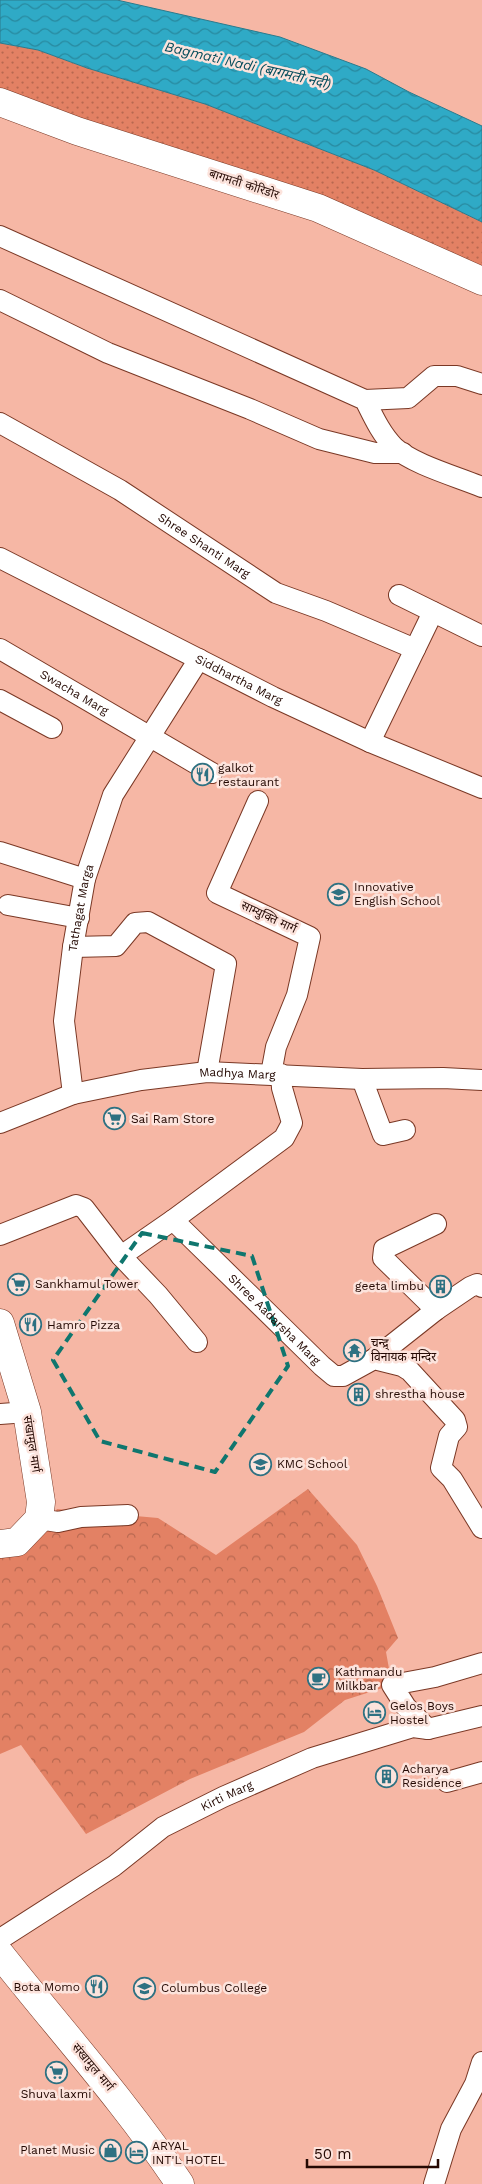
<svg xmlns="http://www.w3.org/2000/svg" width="482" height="2184" font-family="'Work Sans','Noto Sans Devanagari',sans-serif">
<defs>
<pattern id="grass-dots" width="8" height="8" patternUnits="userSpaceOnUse" patternTransform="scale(1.25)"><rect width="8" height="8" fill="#e38164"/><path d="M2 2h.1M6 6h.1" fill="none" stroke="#b86850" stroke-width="1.8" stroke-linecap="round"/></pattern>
<pattern id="forest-crowns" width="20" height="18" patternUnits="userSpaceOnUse" patternTransform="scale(1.25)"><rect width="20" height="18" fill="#e38164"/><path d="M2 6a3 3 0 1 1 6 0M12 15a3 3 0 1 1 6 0" fill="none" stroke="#b86850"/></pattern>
<pattern id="water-waves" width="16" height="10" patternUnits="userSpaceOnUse" patternTransform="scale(1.25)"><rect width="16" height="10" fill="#2faac6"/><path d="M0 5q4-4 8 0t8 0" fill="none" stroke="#28899f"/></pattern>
</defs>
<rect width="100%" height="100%" fill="#f6b7a5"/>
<!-- grass -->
<path fill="url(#grass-dots)" d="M0,43L38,50L87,68L205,104L374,170L482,222V267L0,95Z"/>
<!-- forest -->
<path fill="url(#forest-crowns)" d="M308,1489L357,1545L377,1586L398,1638L386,1652L392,1685L345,1700L304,1732L190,1779L86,1834L21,1745L0,1754V1553L29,1548L57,1509L158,1518L216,1555Z"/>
<!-- water -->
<path fill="url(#water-waves)" stroke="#2c7a8c" d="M0,0H117L280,37L366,69L409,92L482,126V222L374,170L205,104L87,68L38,50L0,43Z"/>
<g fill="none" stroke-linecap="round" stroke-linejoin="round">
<defs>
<g id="minor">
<path d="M0,236L365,400C373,416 381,434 394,447C412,464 458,477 482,487"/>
<path d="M0,300L108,353L250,409L319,439L375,453H403"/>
<path d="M365,400L408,398L434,376H457L482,384"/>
<path id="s1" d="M0,423L120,490L276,593L326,611L415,649"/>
<path id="s2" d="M0,558L273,697L370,742L482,788"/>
<path d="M399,595L482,636"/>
<path id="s3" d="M0,649L212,773"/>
<path d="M0,700L52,728"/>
<path d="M370,742L433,612"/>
<path d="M258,801L217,893L310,937L297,995L276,1047L271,1074"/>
<path d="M0,852L85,879"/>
<path d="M8,905L79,918"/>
<path d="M73,947L116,946L135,923L148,922L226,964L207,1072"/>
<path d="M362,1079L383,1135L405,1130"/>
<path id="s4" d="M73,1094L64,1021L73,947L85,879L113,795L199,659"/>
<path id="s5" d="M0,1123L73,1094L141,1080L207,1072L362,1079L443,1078L482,1080"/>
<path d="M173,1220L284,1138L292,1123L282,1088L281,1074"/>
<path d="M436,1224L384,1249L383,1258L436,1310"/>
<path id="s6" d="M0,1235L76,1205L84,1208L121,1256L173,1220L322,1366L334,1376H343L374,1359L402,1366L410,1371L455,1420L457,1427L449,1436L441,1468L452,1479L482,1528"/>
<path d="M121,1256L158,1295L197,1342"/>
<path d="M374,1359L436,1310L470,1287L477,1284L482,1287"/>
<path d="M0,1414L27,1412"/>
<path d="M39,1519L58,1522L81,1517L128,1515"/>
<path d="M428,1729L406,1707L392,1685L435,1677L482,1663"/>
<path d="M447,1782L482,1772"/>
<path id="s7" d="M0,1939L114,1866L163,1827L223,1797L312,1758L413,1727L428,1729L482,1716"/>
<path d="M434,2184L451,2129L475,2084L482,2062"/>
</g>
<path id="secondary" d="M0,102L77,131L318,208L482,281
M0,1323L27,1412L41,1502L39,1519L17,1542L0,1544
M0,1954C61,2031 126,2103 180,2184"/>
</defs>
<!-- minor casing -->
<use href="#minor" stroke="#7a3825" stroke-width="22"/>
<!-- secondary casing -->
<use href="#secondary" stroke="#7a3825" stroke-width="29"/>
<!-- minor -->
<use href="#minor" stroke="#fff" stroke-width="20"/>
<!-- secondary -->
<use href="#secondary" stroke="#fff" stroke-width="28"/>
</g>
<!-- marked area -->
<path fill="none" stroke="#0f766e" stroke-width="4" stroke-dasharray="10 6" stroke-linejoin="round" d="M142,1233L252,1256L288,1366L215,1472L100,1441L53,1360Z"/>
<!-- icons -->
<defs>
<symbol id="restaurant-ring" viewBox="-11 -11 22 22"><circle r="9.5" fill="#fce3dc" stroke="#2e7182" stroke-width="1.5"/><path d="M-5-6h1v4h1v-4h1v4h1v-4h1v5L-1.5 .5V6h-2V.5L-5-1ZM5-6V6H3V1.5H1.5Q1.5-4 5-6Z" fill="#2e7182"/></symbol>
<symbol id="school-ring" viewBox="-11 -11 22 22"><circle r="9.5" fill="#fce3dc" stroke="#2e7182" stroke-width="1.5"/><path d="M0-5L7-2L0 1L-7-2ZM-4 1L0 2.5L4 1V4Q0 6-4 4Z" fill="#2e7182"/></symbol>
<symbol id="supermarket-ring" viewBox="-11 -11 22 22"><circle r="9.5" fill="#fce3dc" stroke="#2e7182" stroke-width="1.5"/><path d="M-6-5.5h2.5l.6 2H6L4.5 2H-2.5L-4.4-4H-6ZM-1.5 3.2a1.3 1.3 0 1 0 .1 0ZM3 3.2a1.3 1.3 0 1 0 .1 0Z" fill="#2e7182"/></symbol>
<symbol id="building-ring" viewBox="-11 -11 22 22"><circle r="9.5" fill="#fce3dc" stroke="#2e7182" stroke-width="1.5"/><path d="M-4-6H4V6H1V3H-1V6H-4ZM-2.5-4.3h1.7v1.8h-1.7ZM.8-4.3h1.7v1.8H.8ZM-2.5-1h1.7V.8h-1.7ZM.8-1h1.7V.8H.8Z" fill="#2e7182"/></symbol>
<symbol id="temple-ring" viewBox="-11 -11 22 22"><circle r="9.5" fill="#fce3dc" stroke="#2e7182" stroke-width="1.5"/><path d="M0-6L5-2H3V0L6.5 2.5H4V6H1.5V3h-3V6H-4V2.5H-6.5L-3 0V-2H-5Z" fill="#2e7182"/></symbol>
<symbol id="cafe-ring" viewBox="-11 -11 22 22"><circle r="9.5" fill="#fce3dc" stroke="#2e7182" stroke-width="1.5"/><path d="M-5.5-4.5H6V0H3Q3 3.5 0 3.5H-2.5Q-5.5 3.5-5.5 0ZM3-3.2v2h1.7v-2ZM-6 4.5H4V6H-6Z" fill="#2e7182"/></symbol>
<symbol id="hotel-ring" viewBox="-11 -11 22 22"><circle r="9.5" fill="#fce3dc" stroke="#2e7182" stroke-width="1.5"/><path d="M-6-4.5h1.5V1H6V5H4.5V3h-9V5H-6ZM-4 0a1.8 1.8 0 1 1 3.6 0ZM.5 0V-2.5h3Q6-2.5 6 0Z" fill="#2e7182"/></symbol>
<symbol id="shop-ring" viewBox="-11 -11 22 22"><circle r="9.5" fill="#fce3dc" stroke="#2e7182" stroke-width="1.5"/><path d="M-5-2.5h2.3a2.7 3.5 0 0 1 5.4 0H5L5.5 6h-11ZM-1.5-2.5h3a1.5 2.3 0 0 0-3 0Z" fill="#2e7182"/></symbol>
</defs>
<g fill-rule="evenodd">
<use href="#restaurant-ring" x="190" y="762" width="25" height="25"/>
<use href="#school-ring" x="326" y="882" width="25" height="25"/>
<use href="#supermarket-ring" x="102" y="1106" width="25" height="25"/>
<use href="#supermarket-ring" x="6" y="1272" width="25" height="25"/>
<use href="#building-ring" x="428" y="1274" width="25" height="25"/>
<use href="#restaurant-ring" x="18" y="1312" width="25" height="25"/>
<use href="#temple-ring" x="342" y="1338" width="25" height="25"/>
<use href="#building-ring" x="346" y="1382" width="25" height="25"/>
<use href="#school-ring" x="248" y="1452" width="25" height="25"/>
<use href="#cafe-ring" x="306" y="1666" width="25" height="25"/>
<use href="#hotel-ring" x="362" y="1700" width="25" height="25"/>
<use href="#building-ring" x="374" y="1764" width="25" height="25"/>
<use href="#restaurant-ring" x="84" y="1974" width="25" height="25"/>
<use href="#school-ring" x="132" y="1976" width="25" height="25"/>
<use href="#supermarket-ring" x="44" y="2060" width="25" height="25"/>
<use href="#shop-ring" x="98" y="2138" width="25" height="25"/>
<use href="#hotel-ring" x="124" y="2140" width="25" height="25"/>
</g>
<g text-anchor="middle" stroke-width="5" stroke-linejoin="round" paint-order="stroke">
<!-- street labels -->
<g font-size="12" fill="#240903" stroke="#fce3dc">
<text transform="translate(244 184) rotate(18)" y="4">बागमती कोरिडोर</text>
<text dy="4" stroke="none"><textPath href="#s1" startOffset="238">Shree Shanti Marg</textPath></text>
<text dy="4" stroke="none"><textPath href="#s2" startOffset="268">Siddhartha Marg</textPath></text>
<text dy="4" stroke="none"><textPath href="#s3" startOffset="86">Swacha Marg</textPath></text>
<text dy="4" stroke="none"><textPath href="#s4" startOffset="188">Tathagat Marga</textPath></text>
<text transform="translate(269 917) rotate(25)" y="4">साम्युक्ति मार्ग</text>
<text dy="4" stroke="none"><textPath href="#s5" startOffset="245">Madhya Marg</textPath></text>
<text dy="4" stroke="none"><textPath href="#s6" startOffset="356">Shree Aadarsha Marg</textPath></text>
<text transform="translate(32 1444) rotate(81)" y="4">संखामुल मार्ग</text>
<text dy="4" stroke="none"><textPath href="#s7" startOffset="269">Kirti Marg</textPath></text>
<text transform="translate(93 2067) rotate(50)" y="4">संखामुल मार्ग</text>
</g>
<!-- poi labels -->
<g font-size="12" fill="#240903" stroke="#fce3dc" text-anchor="start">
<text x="218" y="772">galkot<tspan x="218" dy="14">restaurant</tspan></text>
<text x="354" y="891">Innovative<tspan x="354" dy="14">English School</tspan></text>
<text x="131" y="1123">Sai Ram Store</text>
<text x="35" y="1288">Sankhamul Tower</text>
<text x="424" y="1290" text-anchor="end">geeta limbu</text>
<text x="47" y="1329">Hamro Pizza</text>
<text x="371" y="1347">चन्द्र्<tspan x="371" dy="14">विनायक मन्दिर</tspan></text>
<text x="375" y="1398">shrestha house</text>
<text x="277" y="1468">KMC School</text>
<text x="335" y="1676">Kathmandu<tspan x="335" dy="14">Milkbar</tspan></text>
<text x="390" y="1710">Gelos Boys<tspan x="390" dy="14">Hostel</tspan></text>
<text x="402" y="1773">Acharya<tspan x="402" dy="14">Residence</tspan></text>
<text x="80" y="1991" text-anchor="end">Bota Momo</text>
<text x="161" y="1992">Columbus College</text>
<text x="56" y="2098" text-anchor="middle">Shuva laxmi</text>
<text x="152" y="2150">ARYAL<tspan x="152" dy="14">INT'L HOTEL</tspan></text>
<text x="95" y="2154" text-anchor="end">Planet Music</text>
</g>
<!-- water labels -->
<g font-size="14" font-style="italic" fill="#054d5c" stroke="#fce3dc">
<text transform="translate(248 65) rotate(13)" y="5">Bagmati Nadi (बागमती नदी)</text>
</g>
</g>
<!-- scale -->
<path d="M307 2159v8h131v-8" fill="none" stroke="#240903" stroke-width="2.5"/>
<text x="314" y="2159" font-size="15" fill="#240903" stroke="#fce3dc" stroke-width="4" paint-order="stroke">50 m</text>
</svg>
